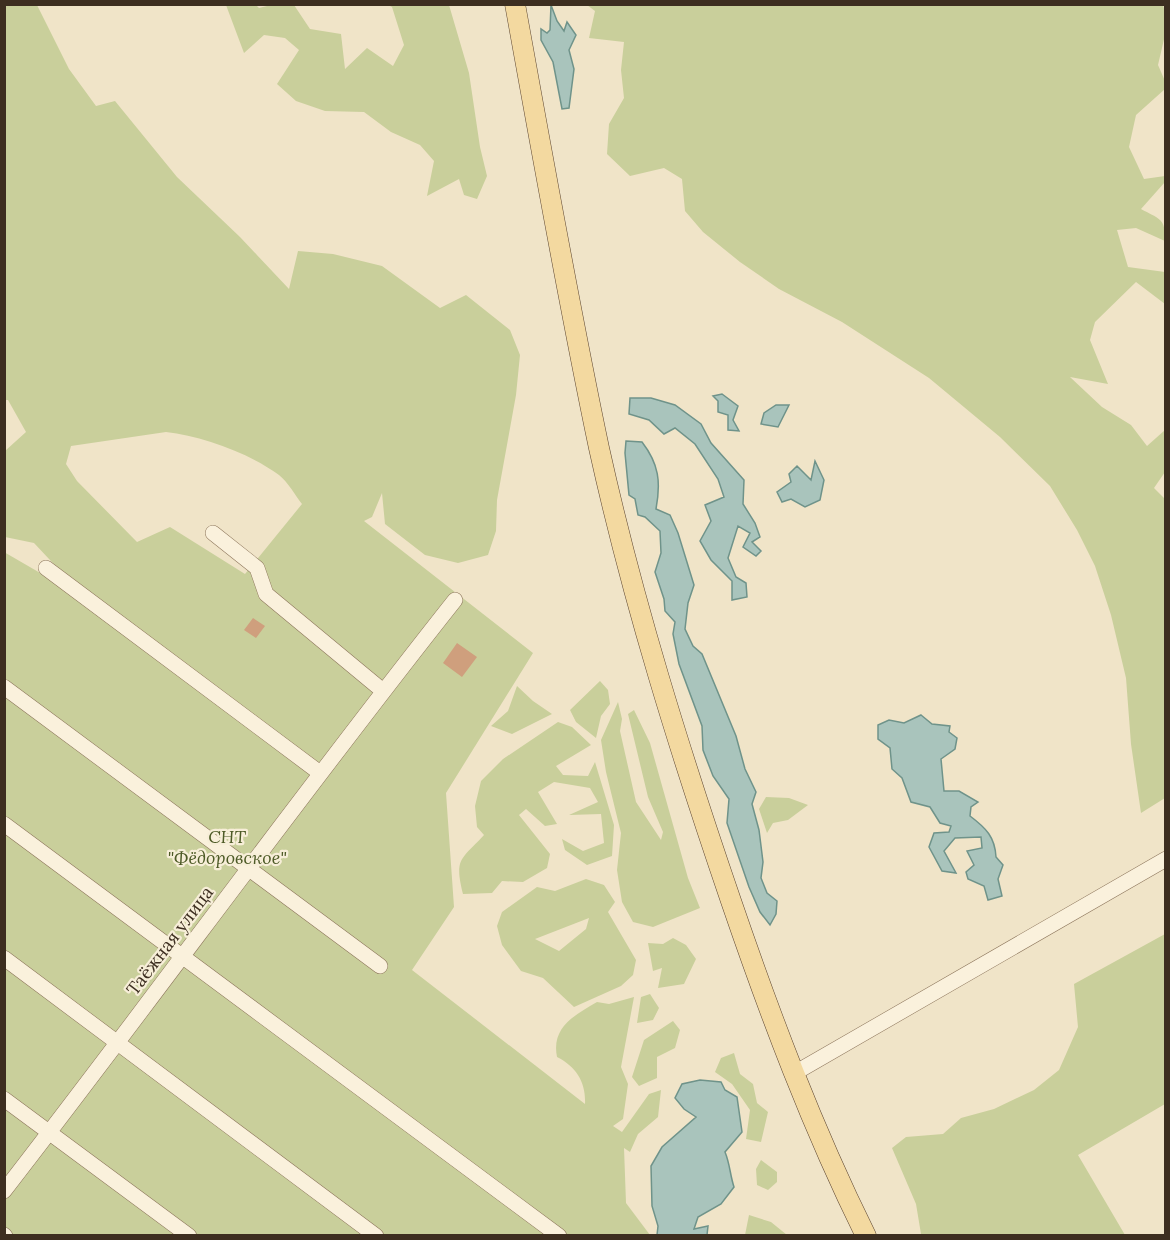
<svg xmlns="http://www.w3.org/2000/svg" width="1170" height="1240" font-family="Lora,serif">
<rect width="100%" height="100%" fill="#f0e4c8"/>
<!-- green -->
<path fill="#c9cf9b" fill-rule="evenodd" d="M5,5H37L69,69L96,106L115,101L177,177L240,237L289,289L298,251L333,254L382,266L440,308L466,295L510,330L520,355L516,395L497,500L496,531L488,555L458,563L425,555L385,524L382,493L372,517L364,521L533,653L446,793L454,907L412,970L585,1104C586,1083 577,1067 557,1057C551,1027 575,1015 597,1002L609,1004L634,997L621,1067L628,1084L623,1119L613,1126L622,1132L649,1094L661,1090L658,1117L638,1134L630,1152L624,1148L626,1203L650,1235H5L4,552L54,581L65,576L34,543L5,537V451L26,432L8,400H4ZM166,432C202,436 249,453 279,475C288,482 295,495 302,504L245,574L170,527L137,542L77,481L66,464L71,446Z
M226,5H256L259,8L271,5H294L310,29L341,34L345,69L367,48L393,66L404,45L392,7L388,5H449L469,73L480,147L487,176L477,199L464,195L459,179L427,196L434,161L420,145L391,132L364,112L325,111L296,101L277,84L299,50L285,38L264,35L244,53Z
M587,5H1163L1165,12V35L1158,65L1165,81V89L1136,115L1129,147L1144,179L1165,176V182L1141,209C1159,219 1166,218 1165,241L1136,228L1117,230L1128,267L1165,272V304L1136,282L1095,322L1090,340L1108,384L1070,377L1102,407L1131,425L1147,446L1165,430V472L1154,488L1166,500L1165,798L1141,813L1131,744L1126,678L1111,615L1095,566L1077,530L1050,486L1000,437L929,378L842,322L779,289L740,262L703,232L685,211L682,179L664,168L630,176L607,154L609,124L624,98L621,70L624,42L589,38L595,11Z
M600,681L608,690L610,704L601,716L596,738L576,722L570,710Z
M517,686L533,701L552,714L512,734L491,726L508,711Z
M618,702L622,719L620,731L636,802L661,840L663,832L648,797L628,714L634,710L650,743L688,878L700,908L653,927L633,922L622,902L617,870L621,833L606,772L601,740Z
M558,722L572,727L591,745L556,766L563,775L588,776L595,762L614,825L612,856L587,865L565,850L562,839L583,851L604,843L601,814L569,815L598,802L590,788L554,782L538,792L557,824L545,826L526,809L519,815L550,854L547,868L523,882L502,881L492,893L463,894C454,858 461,860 484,835L477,827L475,806L481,781L503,759Z
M766,797L789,798L808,805L788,820L773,823L767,833L759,809Z
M586,879L604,885L615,902L608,912L636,960L633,975L621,986L574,1007L543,978L521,971L502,945L497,926L502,912L537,887L555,891ZM589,918L586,929L559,951L535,939Z
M1165,934V1104L1078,1155L1125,1235H916L921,1234L916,1204L892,1148L906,1137L943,1134L961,1118L994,1109L1034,1090L1059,1070L1078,1027L1074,984Z
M673,938L686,945L696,959L684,984L658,988L662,968L653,971L648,943L663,944Z
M650,994L659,1008L653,1020L637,1023L641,997Z
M673,1021L680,1030L675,1048L657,1057V1078L639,1086L632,1077L644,1040Z
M734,1053L740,1074L753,1084L757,1103L768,1112L761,1142L746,1139L750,1110L732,1084L715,1072L721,1058Z
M761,1160L777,1172V1182L768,1190L757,1185L756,1169Z
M749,1215L771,1222L787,1235H745Z"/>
<!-- water -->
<path fill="#a9c4bc" stroke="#6f938a" stroke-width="1.5" d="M551,5L557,21L564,31L567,22L576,35L569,50L574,69L569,108L562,109L553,62L541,40V29L547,33L550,30Z
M722,394L738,406L733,420L739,431L728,430V415L718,412V401L713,396Z
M630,398H651L675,405L701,424L711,443L744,480L743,504L755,523L760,537L752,542L761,551L756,556L743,547L750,533L738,526L728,558L736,577L746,583L747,597L732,600V581L711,560L700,541L711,521L705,505L724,497L718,479L695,444L675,428L664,434L649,420L629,414Z
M776,405H789L778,427L761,424L764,413Z
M626,441L642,442C659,464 661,482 656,509L670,515L678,533L694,585L688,603L685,629L693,646L702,654L736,736L745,769L756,792L752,804L759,830L763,862L761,878L767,893L777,901L776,914L770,925L760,912L749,887L727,823L729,799L713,776L703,750L702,726L679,664L673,634L675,622L665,611L664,599L655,572L661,553L660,531L645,517L638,515L635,499L629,495L625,453Z
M815,461L824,480L820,500L805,507L791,499L782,502L777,492L791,482L789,474L797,466L811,480Z
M921,715L932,724L950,726L949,732L957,738L955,749L941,759L944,791H959L978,802L971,807L970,816C986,828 995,837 996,857L1003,865L998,879L1002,896L988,900L984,886L968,879L966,872L974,865L967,851L982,848L981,837L955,838L944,851L956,873L942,871L929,847L934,833L949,832L951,826L940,823L930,807L911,802L902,778L892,769L890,748L878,739V725L889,720L904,723Z
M700,1080L721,1082L725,1090L737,1097L742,1132L725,1152C730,1164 730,1175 734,1187L721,1204L698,1217L694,1229L708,1226L707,1235H657L658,1226L652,1206L651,1166L662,1147L696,1117L684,1109L675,1098L682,1084Z"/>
<!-- building -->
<path fill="#cf9f7d" d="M253,618L265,626L256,638L244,630Z
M457,643L477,657L462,677L443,663Z"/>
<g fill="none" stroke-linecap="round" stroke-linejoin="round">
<defs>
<path id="minor" d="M213,533L257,568L266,594L383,691
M46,568L320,773
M4,687L380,966
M4,824L559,1236
M4,958L376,1236
M793,1074L1166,859
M4,1099L189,1236
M4,1191C156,995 301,794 455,600
M4,1235L5,1236"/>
<path id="major" d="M515,4C542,153 568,301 599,448C633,602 680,752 731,901C770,1015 812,1127 866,1236"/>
</defs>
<!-- minor casing -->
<use href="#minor" stroke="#8d765c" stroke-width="16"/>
<!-- major casing -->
<use href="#major" stroke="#5b4430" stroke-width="21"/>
<!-- minor -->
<use href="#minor" stroke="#faf1dc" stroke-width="15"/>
<!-- major -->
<use href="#major" stroke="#f3d9a0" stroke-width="20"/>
</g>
<g text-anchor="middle" stroke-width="4.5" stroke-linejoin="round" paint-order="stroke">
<!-- park labels -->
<g font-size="18" font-style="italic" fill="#4d5a26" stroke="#f7eed8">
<text x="227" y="843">СНТ<tspan x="227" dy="21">"Фёдоровское"</tspan></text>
</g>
<!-- street labels -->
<g font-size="18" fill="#3d2e20" stroke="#f7eed8">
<text transform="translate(170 941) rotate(-53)" y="6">Таёжная улица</text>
</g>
</g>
<!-- border -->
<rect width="1170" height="1240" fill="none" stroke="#3d2e20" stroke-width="12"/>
</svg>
